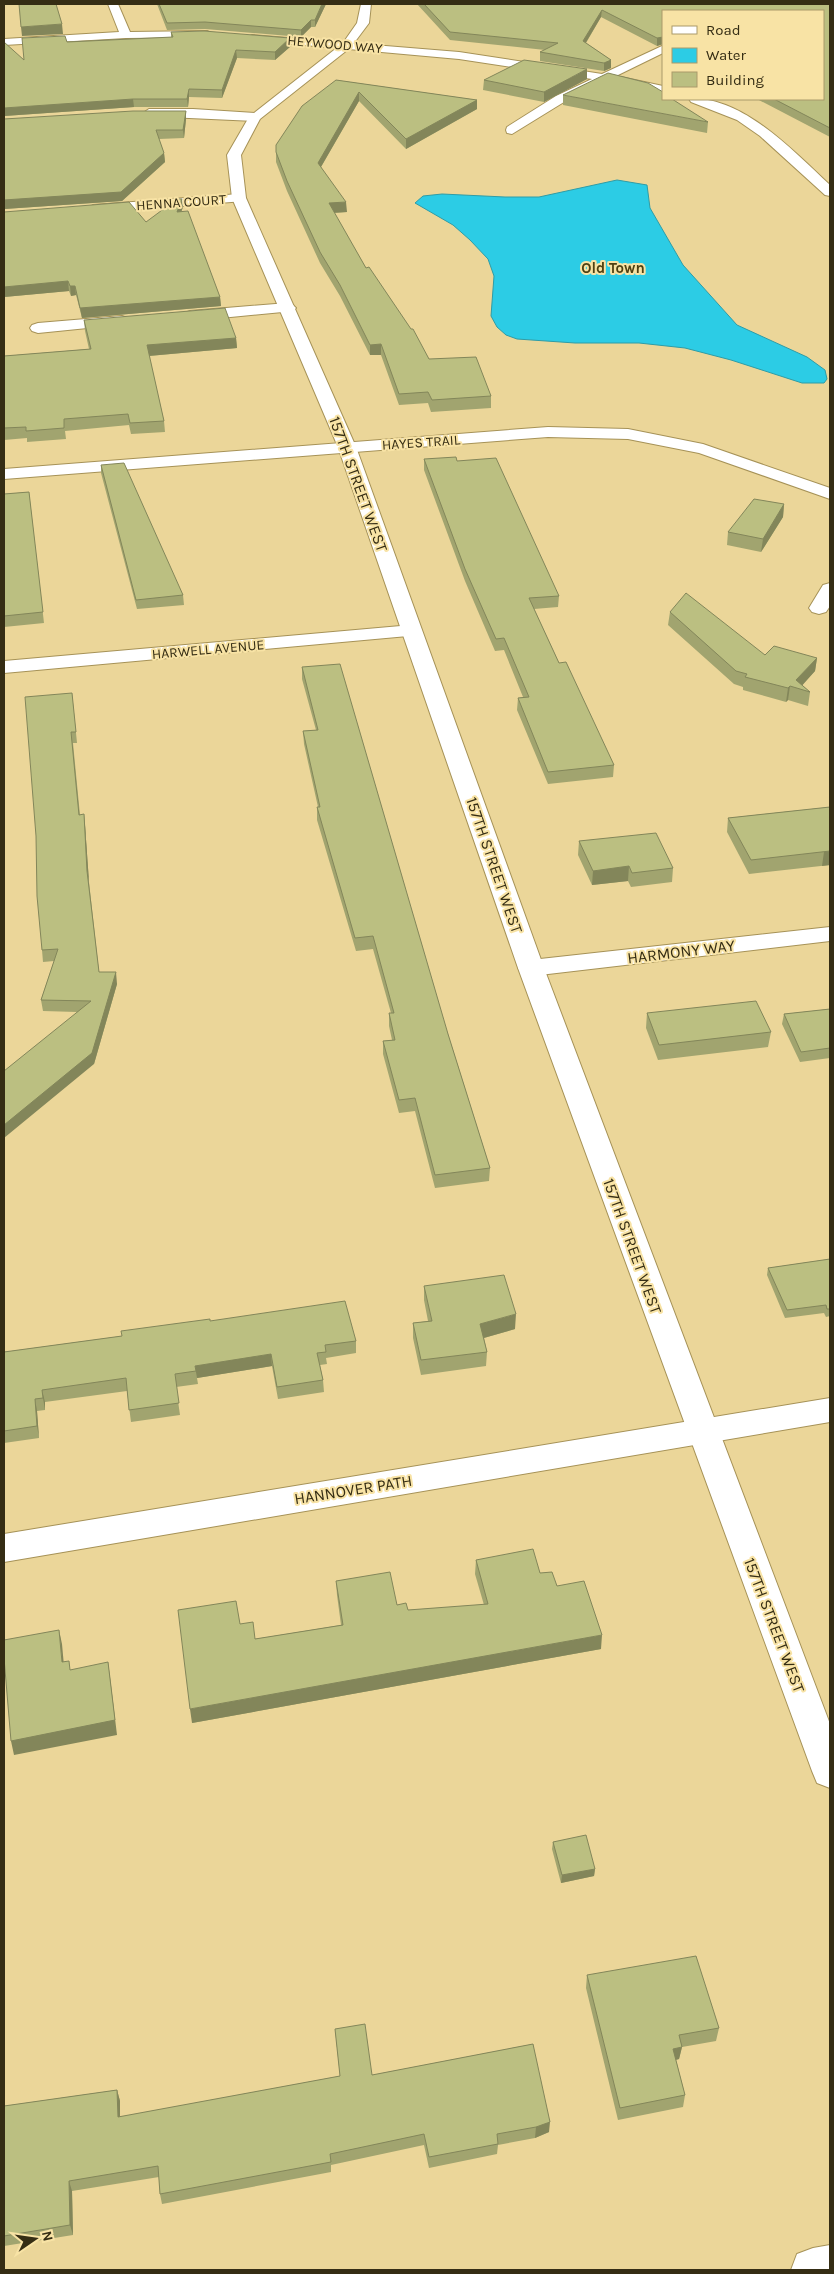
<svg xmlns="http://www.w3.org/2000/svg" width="834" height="2274" font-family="Karla,sans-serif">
<rect width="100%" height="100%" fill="#ebd699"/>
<!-- water -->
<path fill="#2ccce5" stroke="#2f9ca6" d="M617,180L647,185L650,208L683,265L737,325L807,357L825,370L827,379L824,383H802L731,360L685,348L639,343H575L517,339L506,335L497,327L491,316L494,276L488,259L470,240L453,225L415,203L423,196L442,194L505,197H539Z"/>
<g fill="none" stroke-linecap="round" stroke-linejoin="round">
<defs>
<path id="minor" d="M108,4H118L130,32L207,31L213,34L207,37L126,38L4,45V39L119,32Z
M252,35L459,52L602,74L662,46L663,53L616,76L663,86V94L605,81L564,102L512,134L507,133L506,130L507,127L556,96L592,79L459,59L248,40L246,38Z
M689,99C742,95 794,152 830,185V196L825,195L760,136L737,120L691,102Z
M149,109H193L255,113L261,117L255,121L145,116L143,113Z
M239,194L246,198L244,201L93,213L86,209L93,205Z
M288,303L293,305L296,308L293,311L190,321L185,319L182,316L185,313L190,311Z
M122,316L127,318L130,321L127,324L38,333L32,331L30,328L32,325L38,323Z
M548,427L628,429L703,444L830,488V499L699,453L628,439L548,437L4,479V469Z
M830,583V606L826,612L819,614L812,612L809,608L823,585Z
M412,625L419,627L422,631L419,635L4,673V661Z
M830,927V941L531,976L522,973L518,968L522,963L531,960Z
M830,1398V1422L4,1562V1534Z
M830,2245V2270H791L797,2254L813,2248Z"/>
<path id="tertiary" d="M361,4H371L369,23L351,47L260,119L241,155L246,198L356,447L544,968L830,1724V1788L817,1783L812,1771L518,968L338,447L232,198L227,155L249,117L343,43L357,23Z"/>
</defs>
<!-- minor casing -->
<use href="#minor" stroke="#a69257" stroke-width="2"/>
<!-- tertiary casing -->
<use href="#tertiary" stroke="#a69257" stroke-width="2"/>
<!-- minor -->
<use href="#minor" fill="#fff" fill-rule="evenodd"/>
<!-- tertiary -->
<use href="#tertiary" fill="#fff" fill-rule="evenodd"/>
</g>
<!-- wall -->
<path fill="#a1a46f" d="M157,4H326L315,27H311L301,37L205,29L167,30Z
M417,4H830V137L757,99H823L663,11V44L657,46L601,17L586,43L611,60V68L604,71L540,61V52L545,50L450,40Z
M171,32L290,38L291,46L275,60L237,58L222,98L189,97L188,107H134L4,116L24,60L67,42L171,38Z
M587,79L544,102L483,90L484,80Z
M336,80L477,100V109L406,149L359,101L321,167L347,212L334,213L366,268L429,359L491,396V408L431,412L428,403L399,405L381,355H370L340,296L320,263L287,191L276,162V145Z
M563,95L708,122L707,133L563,105Z
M186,111V119L184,138L159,139L164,153L165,162L122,201L4,209V119Z
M183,207L181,212L220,297L221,306L82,318L76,295L71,296L69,291L4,297V212L146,222Z
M84,320L236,338L237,348L149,356L164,421L165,432L131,434L129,425L65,431L66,439L27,442V438L4,440V356L89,349L85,331Z
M424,459L457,461L559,596L558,607L534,609L559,663L614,765L613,777L548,784L517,710L518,698L523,697L504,650L495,651L465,581L424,470Z
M101,465L183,595L184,605L137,609L101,473Z
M29,492L44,623L4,627V494Z
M784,504L783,517L761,552L727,545L728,532Z
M670,612L765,655L817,658L815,671L802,685L810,692L808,706L788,700L786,702L743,690V687L734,684L668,625Z
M302,667L448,1034L490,1168L489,1181L435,1188L415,1111L399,1113L383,1054V1041L392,1040L389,1026V1013H391L373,949L356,951L317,820V807H318L304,744L303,731L316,730L302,679Z
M72,693L77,743H73L80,815L84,814L85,825L89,882L99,972L117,984L94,1064L77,1012L43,1011L41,1000L54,961L43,962L42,950Z
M830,807V865L749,874L727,832L728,818Z
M579,841L673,868L672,882L631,887L628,881L592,885L578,855Z
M830,1009V1058L800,1062L782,1024L784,1014Z
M647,1013L771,1032L768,1047L658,1060L646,1028Z
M830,1259V1316L826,1317L824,1313L785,1318L767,1275L768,1268Z
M424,1286L515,1329L484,1338L487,1352L486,1366L421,1375L413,1338V1323L428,1321L424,1300Z
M210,1321L356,1341V1353L326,1358L327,1364L320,1365L323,1380L324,1392L278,1399L272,1366L197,1378L198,1384L176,1387L180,1415L131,1422L127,1391L45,1402V1410L37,1411L39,1438L4,1443V1352L122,1336Z
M476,1560L540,1573L557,1586L601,1649L192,1723L240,1624L255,1639L341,1625L337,1595L336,1581L408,1610L484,1605L475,1574Z
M553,1842L595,1869L594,1876L561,1883L552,1849Z
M587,1975L719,2028L716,2041L682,2047L679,2059L676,2060L685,2095L683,2107L618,2120L586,1988Z
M335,2029L372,2075L533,2044L549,2132L535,2138L498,2145L497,2154L429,2168L424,2145L331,2165V2172L162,2204L160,2194L159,2177L72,2191L73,2235L4,2246V2106L117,2090L120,2101V2117L340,2076Z"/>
<!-- shaded-wall -->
<path fill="#83865a" d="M322,4H326L315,27V20Z
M602,10L601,17L582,49L583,41Z
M311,20V27L301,37V30Z
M62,24L63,34L22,36L21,27Z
M663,37V44L657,46V38Z
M290,38L291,46L275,60V52Z
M236,50L237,58L222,98V90Z
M611,60V68L604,71V63Z
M587,69V79L544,102V92Z
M189,89V97L188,107L187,99Z
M359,92V101L318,172V163Z
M133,99L134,107L4,116V108Z
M477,100V109L406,149V139Z
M186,111V119L184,138L183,130Z
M164,153L165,162L122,201L4,209V210V200Z
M182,199L183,207L178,221L177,212Z
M346,202L347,212L329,213V203Z
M68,281L69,291L4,297V287Z
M70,286H75L76,295L71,296Z
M220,297L221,306L82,318L80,308Z
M236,338L237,348L148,356L147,345Z
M381,344V355H370V345Z
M784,504L783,517L761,552L763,539Z
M817,658L815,671L799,689L796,680Z
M790,686L788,700L786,702L788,688Z
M84,814L85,825L89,882L87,871Z
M830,851V865L822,866L824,852Z
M629,866L628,881L592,885L593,871Z
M116,972L117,984L94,1064L4,1138V1125Z
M516,1314L515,1329L480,1339V1324Z
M271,1354L272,1366L197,1378L195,1366Z
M42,1390L45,1402V1410L43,1398Z
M35,1399L37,1411L39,1438L37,1426Z
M59,1630L62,1644L65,1677L62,1662Z
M602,1635L601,1649L192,1723L190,1709Z
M108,1662L110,1677L117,1735L14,1755L11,1741Z
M595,1869L594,1876L561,1883L562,1875Z
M682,2047L679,2059L670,2061L673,2049Z
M117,2090L120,2101V2128L118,2117Z
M550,2122L549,2132L535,2138L536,2127Z
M69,2181L72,2191L73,2235L70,2225Z"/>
<!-- building -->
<path fill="#bbbf81" stroke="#83865a" d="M19,4H56L62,24L21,27Z
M159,4H322L315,20H311L301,30L205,22L167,23Z
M424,4H830V102H829L830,103V128L774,99H823V11H663V37L657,38L602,10L583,41L611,60L604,63L540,52L558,43L450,32Z
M204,31L290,38L275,52L236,50L222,90L189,89L187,99H133L4,108V42L24,60L22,38L65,36L67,42L173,37L171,32Z
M524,60L587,69L544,92L484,80Z
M608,73L648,83L663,92V99H672L708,122L563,95Z
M336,80L477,100L406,139L359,92L318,163L346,202L329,203L366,268L369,267L411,329H413L429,359L476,357L491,396L432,400L428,392L399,394L381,344L370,345L340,285L320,252L287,181L276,152V145L302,106Z
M133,111H186L183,130H156L164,153L121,192L4,200V119Z
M177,199H182L177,212L188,211L220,297L80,308L75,286H70L68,281L4,287V212L129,202L146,222Z
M225,308L236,338L147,345L164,421L130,423L128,414L64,419V428L26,431V427L4,428V356L91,349L84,320Z
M456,457L457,461L496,458L559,596L529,598L559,663L566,662L614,765L548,772L518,698L529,697L504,638L496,639L465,569L424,459Z
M124,463L183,595L136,600L101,465Z
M29,492L43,612L4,616V494Z
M754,499L784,504L763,539L728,532Z
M686,593L765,655L774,646L817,658L796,680L810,692L790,686L788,688L745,677L747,674L736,671L670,612Z
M340,664L448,1034L490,1168L435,1175L415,1098L399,1100L383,1041L395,1040L389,1013H394L373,936L355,938L317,807H320L303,731L318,730L302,667Z
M72,693L76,732H71L79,815L84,814L87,871L99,972H116L92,1053L4,1125V1071L91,1001L41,1000L58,949L42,950L37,896L36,836L25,697Z
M830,807V851L751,860L728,818Z
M656,833L673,868L632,873L629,866L593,871L579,841Z
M756,1001L771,1032L659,1045L647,1013Z
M830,1009V1048L801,1052L784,1014Z
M830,1259V1309H827L826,1305L787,1310L768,1268Z
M504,1275L516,1314L480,1324L487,1352L421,1360L413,1323L432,1321L424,1286Z
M345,1301L356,1341L325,1345L326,1352L317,1353L323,1380L277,1387L271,1354L195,1366L196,1371L175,1374L179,1403L129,1410L126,1378L42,1390L43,1398L35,1399L37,1426L4,1431V1352L122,1336L121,1331L210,1319V1321Z
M533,1549L540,1573L552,1572L557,1586L584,1581L602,1635L190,1709L178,1610L236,1601L240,1624L253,1622L255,1639L343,1625L336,1581L390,1572L397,1605L406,1603L408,1610L488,1604L476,1560Z
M59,1630L62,1662L69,1661L70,1670L108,1662L115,1720L11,1741L4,1658V1640Z
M586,1835L595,1869L562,1875L553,1842Z
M696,1956L719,2028L679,2035L682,2047L673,2049L685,2095L620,2108L587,1975Z
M365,2024L372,2075L533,2044L550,2122L536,2127L497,2134L498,2144L429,2157L424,2134L330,2154L331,2162L160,2194L158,2166L69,2181L70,2225L4,2236V2106L117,2090L118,2117L340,2076L335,2029Z"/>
<g text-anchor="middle" stroke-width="4" stroke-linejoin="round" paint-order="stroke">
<!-- far-street labels -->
<g font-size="14" fill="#352d14" stroke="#f8e3a5">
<text transform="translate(335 44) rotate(5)" y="5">HEYWOOD WAY</text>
<text transform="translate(181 202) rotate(-4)" y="5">HENNA COURT</text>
<text transform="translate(421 442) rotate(-4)" y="5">HAYES TRAIL</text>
<text transform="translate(208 649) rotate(-5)" y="5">HARWELL AVENUE</text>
</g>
<!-- far-neighbourhood labels -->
<g font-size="15" font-weight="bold" fill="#4e4012" stroke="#f8e3a5">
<text x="613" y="273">Old Town</text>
</g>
<!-- street labels -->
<g font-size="16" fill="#352d14" stroke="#f8e3a5">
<text transform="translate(359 484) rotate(70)" y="6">157TH STREET WEST</text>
<text transform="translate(495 865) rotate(71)" y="6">157TH STREET WEST</text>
<text transform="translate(681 951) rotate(-7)" y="6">HARMONY WAY</text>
<text transform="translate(633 1246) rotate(70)" y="6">157TH STREET WEST</text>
<text transform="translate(353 1489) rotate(-9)" y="6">HANNOVER PATH</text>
<text transform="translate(775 1625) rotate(69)" y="6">157TH STREET WEST</text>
</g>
</g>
<!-- border -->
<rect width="834" height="2274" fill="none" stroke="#352d14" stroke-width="10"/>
<!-- legend -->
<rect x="662" y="10" width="162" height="90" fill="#f8e3a5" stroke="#aa9a6b"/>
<rect x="672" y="26" width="25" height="8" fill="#ffffff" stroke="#aa9a6b"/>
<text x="706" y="35" font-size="15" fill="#352d14">Road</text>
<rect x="672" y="48" width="25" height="15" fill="#2ccce5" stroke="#aa9a6b"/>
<text x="706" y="60" font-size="15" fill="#352d14">Water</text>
<rect x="672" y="72" width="25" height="15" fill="#bbbf81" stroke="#aa9a6b"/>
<text x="706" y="85" font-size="15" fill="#352d14">Building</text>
<!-- north arrow -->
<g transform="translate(35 2239) rotate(77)" stroke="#f8e3a5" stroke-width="4" paint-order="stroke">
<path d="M0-4L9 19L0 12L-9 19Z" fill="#352d14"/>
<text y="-8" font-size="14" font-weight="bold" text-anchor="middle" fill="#352d14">N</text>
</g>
</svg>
